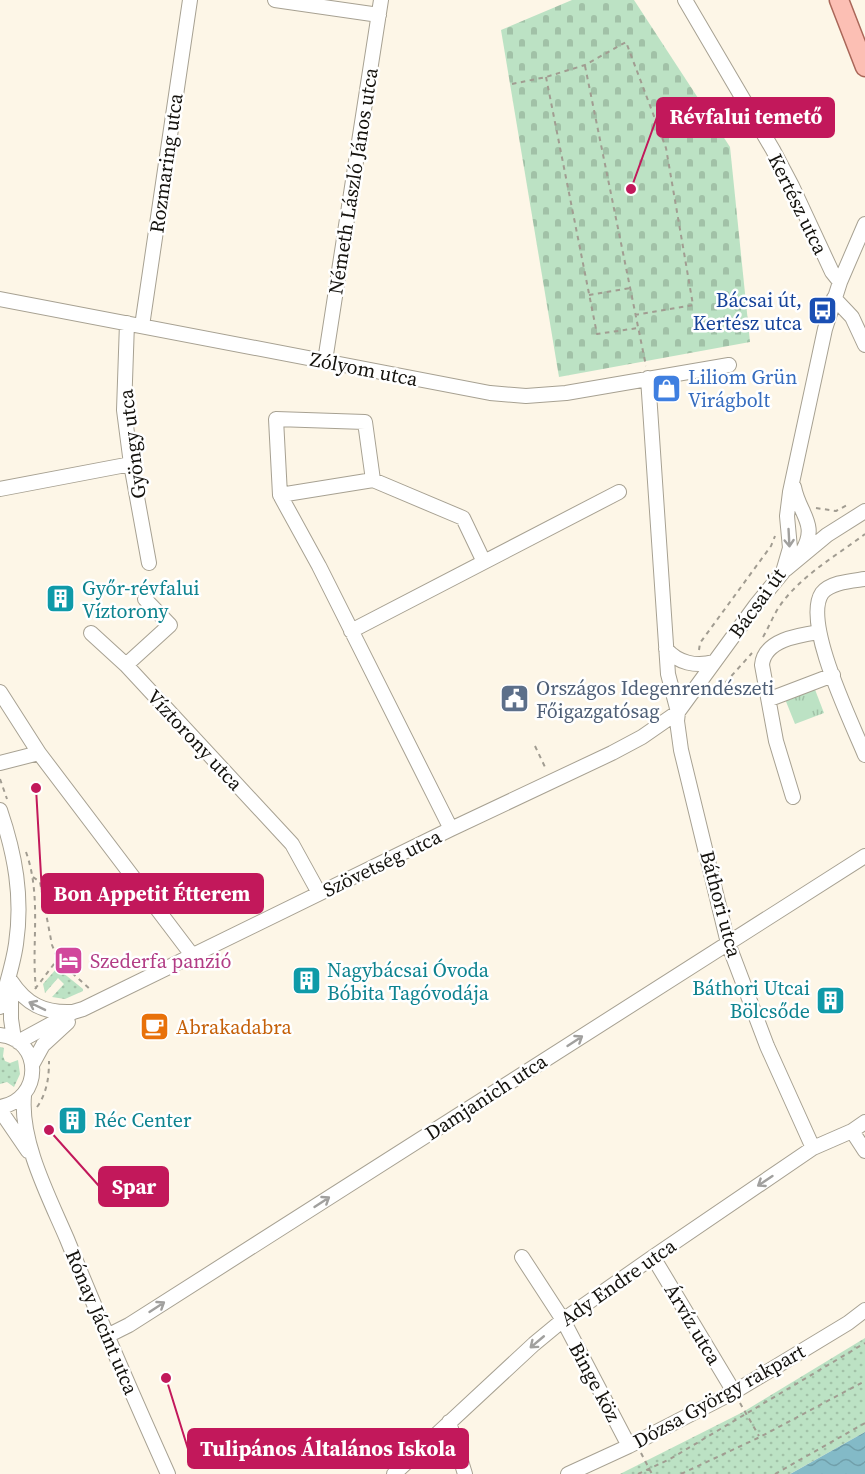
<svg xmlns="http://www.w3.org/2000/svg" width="865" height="1474" font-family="'Source Serif 4',serif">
<defs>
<pattern id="grass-dots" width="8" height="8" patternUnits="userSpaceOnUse" patternTransform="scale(1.5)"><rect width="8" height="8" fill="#bce2c4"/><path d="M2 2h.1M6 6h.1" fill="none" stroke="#a1c1a7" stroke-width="1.8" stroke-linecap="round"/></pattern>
<pattern id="cemetery-stones" width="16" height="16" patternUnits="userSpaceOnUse" patternTransform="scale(1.5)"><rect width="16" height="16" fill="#bce2c4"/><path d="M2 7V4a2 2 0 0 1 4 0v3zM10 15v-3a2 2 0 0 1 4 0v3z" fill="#a1c1a7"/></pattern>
<pattern id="park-tufts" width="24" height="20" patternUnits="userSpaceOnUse" patternTransform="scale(1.5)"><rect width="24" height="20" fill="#bce2c4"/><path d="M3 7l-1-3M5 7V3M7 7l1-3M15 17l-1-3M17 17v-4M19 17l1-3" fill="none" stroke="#a1c1a7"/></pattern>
<pattern id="water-waves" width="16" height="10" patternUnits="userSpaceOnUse" patternTransform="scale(1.5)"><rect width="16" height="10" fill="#83bac7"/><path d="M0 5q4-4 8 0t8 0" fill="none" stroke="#709faa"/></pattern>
</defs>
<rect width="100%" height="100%" fill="#fdf6e7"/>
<!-- grass -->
<path fill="url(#grass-dots)" d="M57,968L83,989V991L65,999L52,997L64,984L58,978L45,993L43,984Z
M0,1047L4,1048L3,1056L5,1061L10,1063L18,1060L20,1074L14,1087L7,1082L0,1084Z
M865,1338V1432L790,1474H620L743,1412Z"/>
<!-- cemetery -->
<path fill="url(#cemetery-stones)" d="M572,0H634L730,147L750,342L559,377L501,30Z"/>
<!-- park -->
<path fill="url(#park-tufts)" d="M814,687L824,713L795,724L785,699Z"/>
<!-- water -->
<path fill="url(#water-waves)" d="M865,1432V1474H790L792,1473Z"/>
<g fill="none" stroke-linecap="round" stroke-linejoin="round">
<defs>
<path id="minor" d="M275,0L379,15
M685,0L773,150L792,186L832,272L840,282
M834,298L852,317L865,345
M0,299L490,393L526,396L566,393L729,365
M127,323L124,410L131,464L149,563
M142,326L190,0
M325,361L381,0
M648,378L668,674L678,712L677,721L681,750L728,943L767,1046L813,1148
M794,487C799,514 819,524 802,552
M0,489L131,464
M280,495L373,480
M786,569L827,535L865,511
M865,579C852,581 831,582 822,593C802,622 852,723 865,755
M145,599L170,625L126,665L292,844L319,893
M351,631L619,492
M91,633L126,665
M666,649C678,663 696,667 714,662
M0,692L39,753L192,955
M770,699L833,675
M0,763L39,753
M793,797L776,741L762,665C764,640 799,635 819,632
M0,810C15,854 23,897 16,944C13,965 6,986 0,1007
M451,829L319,566L280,495L276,419L365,422L373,480L463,518L484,562
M11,981C26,1004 44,1013 71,1012
M11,987V1019L14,1039
M0,1035C43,1039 43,1100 0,1107
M18,1042L73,1012L83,1009L451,829L612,753L642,737L678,712L756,605L783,572L790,548L787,516L790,492L825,329L840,282L865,224
M32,1065L43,1045L68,1022
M24,1096C20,1142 49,1197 67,1239C99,1318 133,1396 168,1474
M0,1110L28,1151
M852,1131L865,1151
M522,1257L563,1320L629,1446
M653,1257L734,1392
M107,1336L129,1325L865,856
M449,1422L465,1474
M394,1474L534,1344L563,1320L653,1257L813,1148L852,1131L865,1122
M568,1474L629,1446L734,1392L848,1323L865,1310"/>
<path id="major" d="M839,0L865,67"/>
</defs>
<!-- minor casing -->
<use href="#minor" stroke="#a7a192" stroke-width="16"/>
<!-- major casing -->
<use href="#major" stroke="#aa6759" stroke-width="21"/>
<!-- path -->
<path stroke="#a19c91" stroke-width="2" stroke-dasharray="4.5 4.5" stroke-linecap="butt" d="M585,66L646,366
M546,77L597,334L638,328
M512,84L546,77L585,65L626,42L666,148L693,305L635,315
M589,295L630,288
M816,508L836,511L849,504
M763,637C769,627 773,616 779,607C800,576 836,556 865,534
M699,650L700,643L771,546L775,536
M710,692L726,682L752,653
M535,746L545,767
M0,779L7,799
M26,852C42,897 31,944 36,989
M33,877L40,882L52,945L58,960L92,991
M35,989L57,960
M37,1107C47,1093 49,1077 49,1061
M740,1403L759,1436
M641,1453L652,1474
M638,1474L670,1459L865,1343
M681,1474L760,1437L865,1381
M775,1474L865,1423"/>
<!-- minor -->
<use href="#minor" stroke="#fff" stroke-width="14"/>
<!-- major -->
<use href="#major" stroke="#fcbfb4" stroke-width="18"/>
</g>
<!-- one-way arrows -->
<defs><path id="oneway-shaft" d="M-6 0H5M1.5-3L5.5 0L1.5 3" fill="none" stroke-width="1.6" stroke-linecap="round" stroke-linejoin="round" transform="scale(1.5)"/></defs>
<g stroke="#a1a09e">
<use href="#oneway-shaft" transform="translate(789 538) rotate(87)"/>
<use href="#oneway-shaft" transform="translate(37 1006) rotate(-154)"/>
<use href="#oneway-shaft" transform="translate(575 1041) rotate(-33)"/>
<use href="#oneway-shaft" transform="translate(765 1181) rotate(146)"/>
<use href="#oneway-shaft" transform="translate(322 1202) rotate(-33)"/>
<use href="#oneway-shaft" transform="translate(157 1307) rotate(-33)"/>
<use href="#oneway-shaft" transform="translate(537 1342) rotate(140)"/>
</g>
<!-- icons -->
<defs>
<symbol id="bus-square" viewBox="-11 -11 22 22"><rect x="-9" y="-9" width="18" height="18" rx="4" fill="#1a4fb4" stroke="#fff"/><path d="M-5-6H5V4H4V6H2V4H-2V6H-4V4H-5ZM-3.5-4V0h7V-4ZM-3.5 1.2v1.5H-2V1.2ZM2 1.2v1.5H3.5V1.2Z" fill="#fff"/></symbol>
<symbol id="shop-square" viewBox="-11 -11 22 22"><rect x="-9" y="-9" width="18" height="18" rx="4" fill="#3f7fe0" stroke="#fff"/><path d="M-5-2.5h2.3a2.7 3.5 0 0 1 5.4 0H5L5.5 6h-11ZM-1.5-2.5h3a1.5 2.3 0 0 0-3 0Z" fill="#fff"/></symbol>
<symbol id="building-square" viewBox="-11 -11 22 22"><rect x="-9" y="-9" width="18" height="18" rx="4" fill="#0f9aa8" stroke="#fff"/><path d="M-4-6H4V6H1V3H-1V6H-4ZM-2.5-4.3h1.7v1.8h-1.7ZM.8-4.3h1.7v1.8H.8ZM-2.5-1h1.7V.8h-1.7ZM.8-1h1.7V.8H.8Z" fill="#fff"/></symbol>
<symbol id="civic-square" viewBox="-11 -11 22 22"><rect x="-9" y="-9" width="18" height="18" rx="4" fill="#5c6f8a" stroke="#fff"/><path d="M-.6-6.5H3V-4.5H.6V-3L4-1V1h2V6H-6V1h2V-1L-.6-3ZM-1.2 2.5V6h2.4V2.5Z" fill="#fff"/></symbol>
<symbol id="hotel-square" viewBox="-11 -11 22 22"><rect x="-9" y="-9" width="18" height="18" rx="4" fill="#d1479c" stroke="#fff"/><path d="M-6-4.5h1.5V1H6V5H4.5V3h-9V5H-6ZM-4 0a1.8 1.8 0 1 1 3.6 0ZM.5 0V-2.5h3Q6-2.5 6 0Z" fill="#fff"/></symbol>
<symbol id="cafe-square" viewBox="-11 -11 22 22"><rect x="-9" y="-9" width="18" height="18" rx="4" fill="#e8710a" stroke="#fff"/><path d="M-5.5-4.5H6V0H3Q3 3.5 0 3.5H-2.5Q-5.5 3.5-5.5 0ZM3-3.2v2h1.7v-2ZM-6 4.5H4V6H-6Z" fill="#fff"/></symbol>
</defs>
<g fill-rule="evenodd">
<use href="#bus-square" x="806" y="294" width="33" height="33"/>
<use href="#shop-square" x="650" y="372" width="33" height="33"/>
<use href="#building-square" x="44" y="582" width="33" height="33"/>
<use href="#civic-square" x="498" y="682" width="33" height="33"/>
<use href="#hotel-square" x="52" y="944" width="33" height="33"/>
<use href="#building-square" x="290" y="964" width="33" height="33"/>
<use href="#building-square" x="814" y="984" width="33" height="33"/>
<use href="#cafe-square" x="138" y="1010" width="33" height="33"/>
<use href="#building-square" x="56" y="1104" width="33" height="33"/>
</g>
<g text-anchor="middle" stroke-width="5" stroke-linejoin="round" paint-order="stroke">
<!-- street labels -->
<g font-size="20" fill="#14120d" stroke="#fff">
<text transform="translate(166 163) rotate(-82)" y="7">Rozmaring utca</text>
<text transform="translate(353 181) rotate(-81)" y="7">Németh László János utca</text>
<text transform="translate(798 204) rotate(64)" y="7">Kertész utca</text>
<text transform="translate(364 369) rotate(11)" y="7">Zólyom utca</text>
<text transform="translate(132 444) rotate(-97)" y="7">Gyöngy utca</text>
<text transform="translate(757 603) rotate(-54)" y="7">Bácsai út</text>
<text transform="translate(195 740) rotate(47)" y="7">Víztorony utca</text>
<text transform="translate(382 863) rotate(-26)" y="7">Szövetség utca</text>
<text transform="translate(721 904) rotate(75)" y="7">Báthori utca</text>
<text transform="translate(486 1097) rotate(-33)" y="7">Damjanich utca</text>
<text transform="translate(618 1282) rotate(-35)" y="7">Ady Endre utca</text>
<text transform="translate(102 1322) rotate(67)" y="7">Rónay Jácint utca</text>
<text transform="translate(693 1324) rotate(59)" y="7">Árvíz utca</text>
<text transform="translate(595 1382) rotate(62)" y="7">Binge köz</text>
<text transform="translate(719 1396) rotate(-29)" y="7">Dózsa György rakpart</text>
</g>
<!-- transit labels -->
<g font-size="20" fill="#164399" stroke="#fff" text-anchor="end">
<text x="802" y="307">Bácsai út,<tspan x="802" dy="23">Kertész utca</tspan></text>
</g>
<!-- shop labels -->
<g font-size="20" fill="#366cbe" stroke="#fff" text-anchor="start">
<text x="688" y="384">Liliom Grün<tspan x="688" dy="23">Virágbolt</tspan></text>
</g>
<!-- culture labels -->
<g font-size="20" fill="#0d838f" stroke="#fff" text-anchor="start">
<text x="82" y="595">Győr-révfalui<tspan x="82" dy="23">Víztorony</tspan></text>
<text x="327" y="977">Nagybácsai Óvoda<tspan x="327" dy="23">Bóbita Tagóvodája</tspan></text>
<text x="810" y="995" text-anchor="end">Báthori Utcai<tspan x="810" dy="23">Bölcsőde</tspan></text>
<text x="94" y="1127">Réc Center</text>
</g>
<!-- service labels -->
<g font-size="20" fill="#4e5e75" stroke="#fff" text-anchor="start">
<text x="536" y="695">Országos Idegenrendészeti<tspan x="536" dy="23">Főigazgatósag</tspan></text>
</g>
<!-- hotel labels -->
<g font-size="20" fill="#b23c85" stroke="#fff" text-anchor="start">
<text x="90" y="968">Szederfa panzió</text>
</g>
<!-- food labels -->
<g font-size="20" fill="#c56008" stroke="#fff" text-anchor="start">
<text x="176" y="1034">Abrakadabra</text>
</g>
</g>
<!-- callouts -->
<path fill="none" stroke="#c2185b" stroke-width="2" d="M631 189L657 117M36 788L42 893M49 1130L99 1186M166 1378L188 1449"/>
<g fill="#c2185b" stroke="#fff" stroke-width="2">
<circle cx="631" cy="189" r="6"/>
<circle cx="36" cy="788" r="6"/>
<circle cx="49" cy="1130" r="6"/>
<circle cx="166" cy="1378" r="6"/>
</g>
<g fill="#c2185b" stroke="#c2185b" stroke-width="2">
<rect x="657" y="98" width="177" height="39" rx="6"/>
<rect x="42" y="874" width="221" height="39" rx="6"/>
<rect x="99" y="1167" width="69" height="39" rx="6"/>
<rect x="188" y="1429" width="280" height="39" rx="6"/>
</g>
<g font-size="21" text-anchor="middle" font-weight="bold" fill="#fff">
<text x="746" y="124">Révfalui temető</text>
<text x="152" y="901">Bon Appetit Étterem</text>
<text x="134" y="1194">Spar</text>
<text x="328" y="1456">Tulipános Általános Iskola</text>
</g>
</svg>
